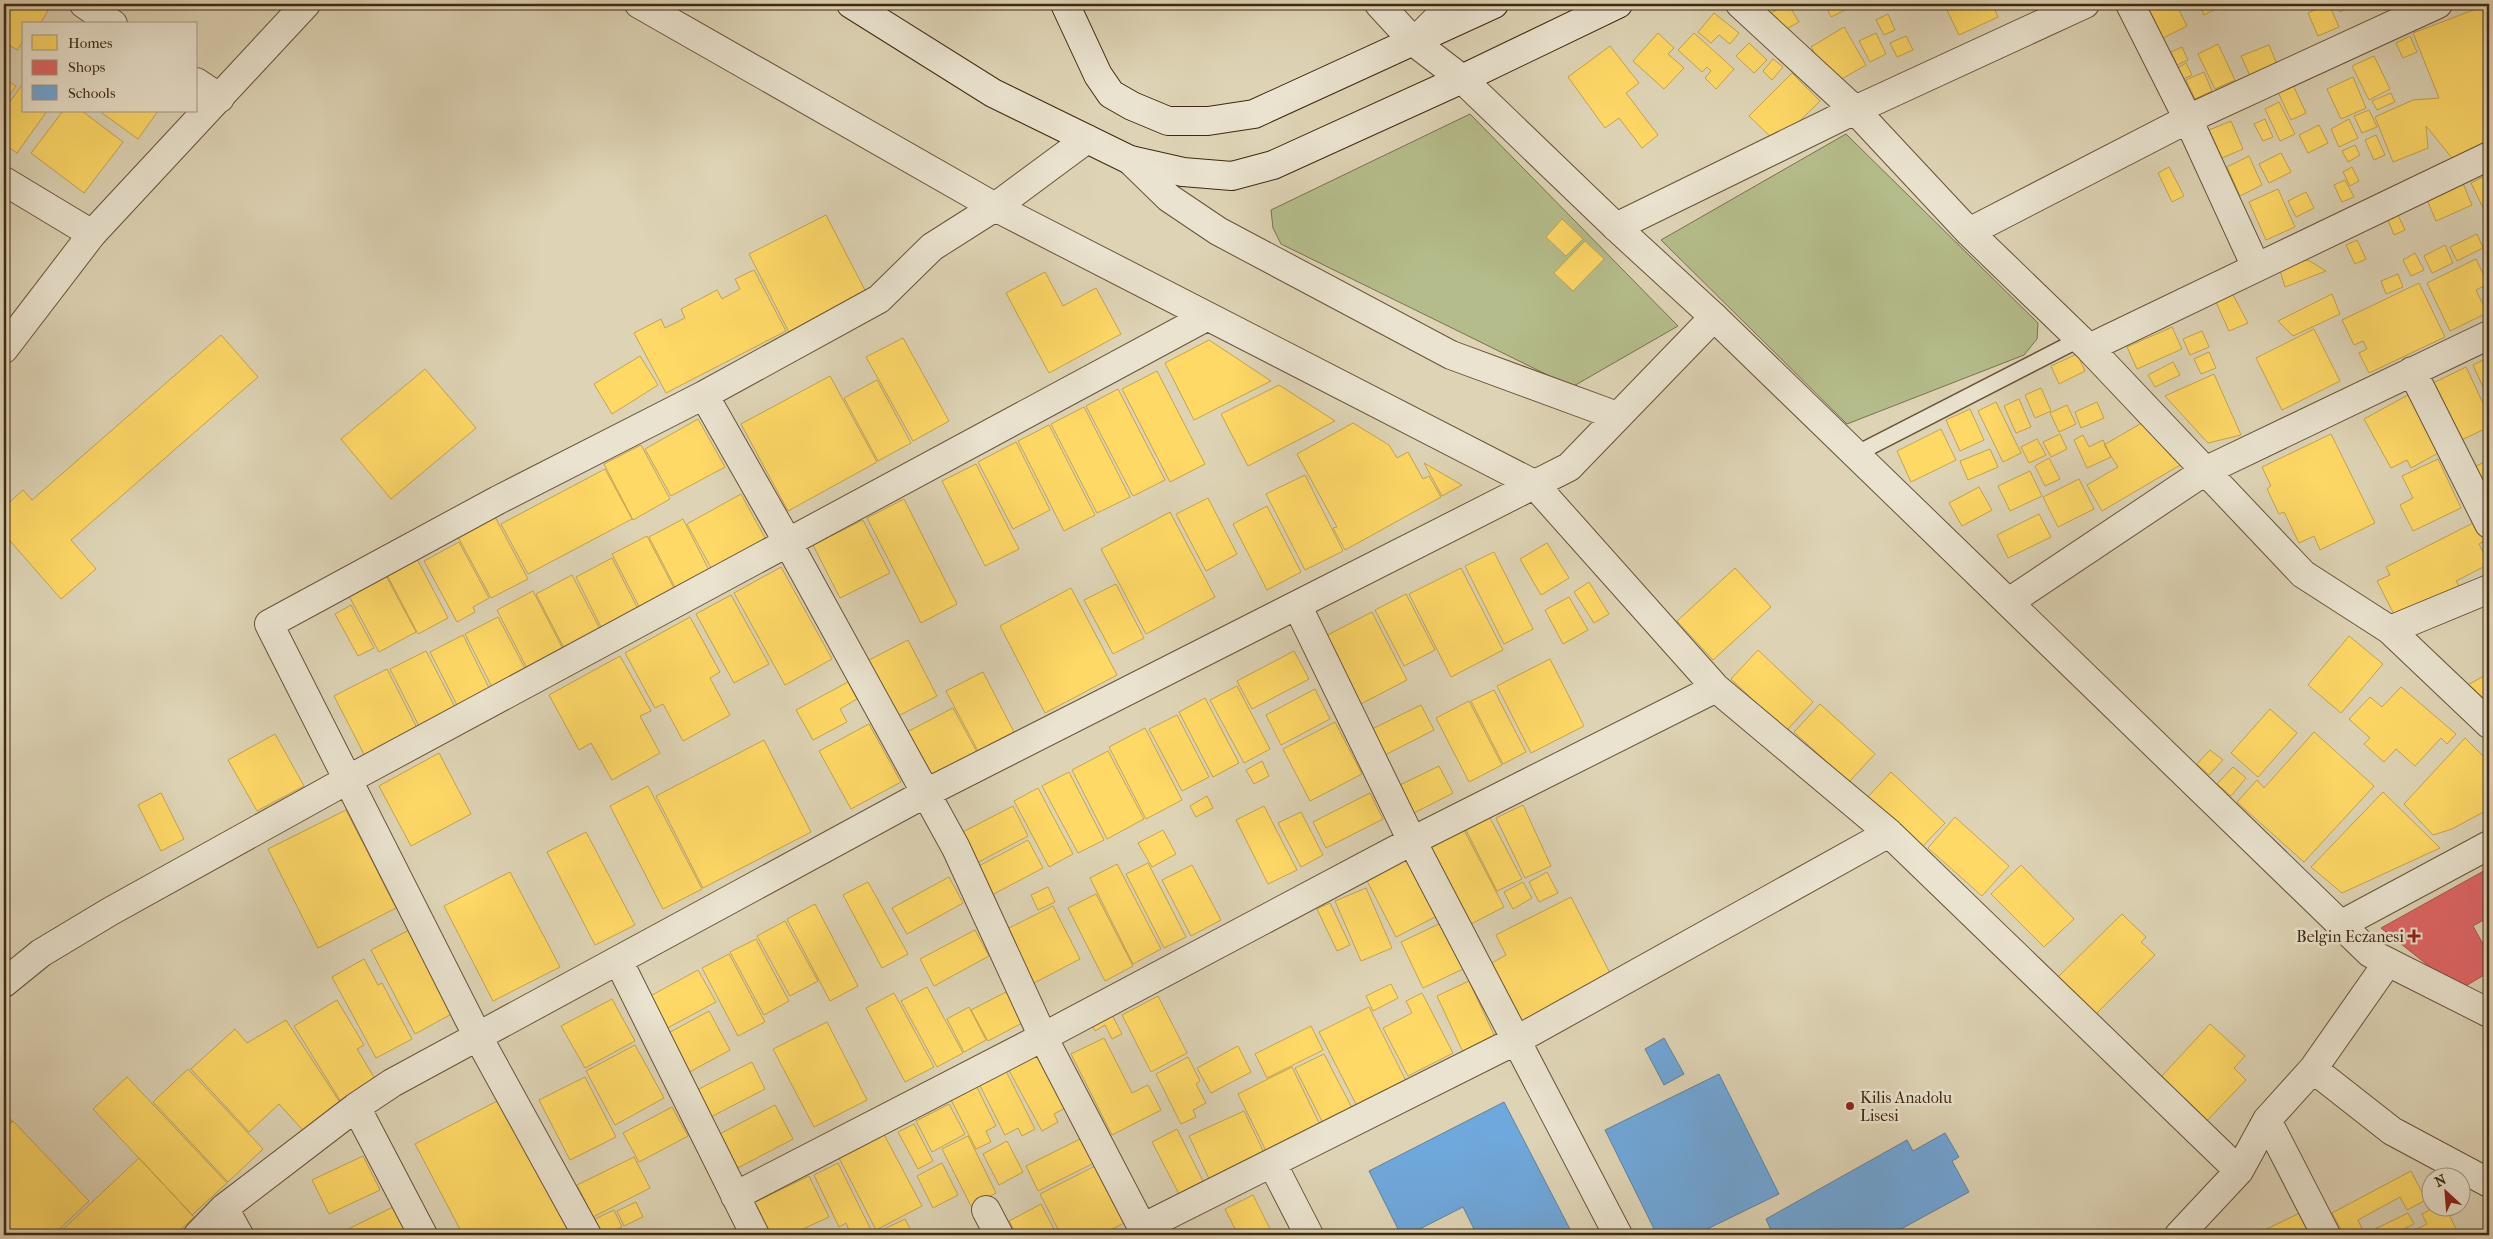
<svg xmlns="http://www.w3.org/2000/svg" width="2493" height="1239" font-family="'IM FELL French Canon',serif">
<rect width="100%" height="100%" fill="#ded4b5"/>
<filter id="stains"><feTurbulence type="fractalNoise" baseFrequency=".004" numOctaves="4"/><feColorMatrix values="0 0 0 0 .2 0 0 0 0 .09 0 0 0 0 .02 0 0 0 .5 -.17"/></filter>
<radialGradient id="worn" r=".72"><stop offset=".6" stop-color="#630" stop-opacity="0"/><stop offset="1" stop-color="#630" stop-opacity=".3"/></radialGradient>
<!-- green -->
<path fill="#b5bc8b" stroke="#7a724e" d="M1470,114L1678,326L1572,387L1281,244L1273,228L1271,210Z
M1846,134L2038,323L2037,339L2024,355L1847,424L1661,240Z"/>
<!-- homes -->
<path fill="#ffd966" stroke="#c6a44c" d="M4,4H52L40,24H24V40L17,50L4,42Z
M1788,4L1799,22L1777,34L1767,15Z
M1825,4H1841L1845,10L1831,17Z
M1944,4H1992L1998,17L1959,35Z
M2146,4H2176L2187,26L2163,38Z
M2199,4H2215L2218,8L2204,15Z
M2329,4L2339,27L2318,36L2308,13Z
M2336,4H2354V5L2340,12Z
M2489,4V144L2456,163L2426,126L2428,148L2393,162L2375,117L2413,100L2439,98L2413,33Z
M1714,13L1739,33L1730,44L1719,35L1711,43L1698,32Z
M1888,14L1895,30L1884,35L1876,20Z
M1844,27L1866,65L1833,84L1811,47Z
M1658,33L1674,48L1668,54L1684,68L1664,89L1633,61Z
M1694,33L1734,69L1716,89L1705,78L1711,71L1707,67L1702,72L1678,50Z
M1876,33L1886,54L1870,62L1859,41Z
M1906,36L1913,50L1897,57L1890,43Z
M2410,36L2417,52L2403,58L2396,43Z
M1749,43L1767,60L1754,73L1736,56Z
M2218,44L2235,80L2215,89L2198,54Z
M2269,45L2279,69L2252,80L2241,56Z
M1610,46L1639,83L1626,93L1658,135L1642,148L1619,118L1605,128L1568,77Z
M2182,47L2188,60L2177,65L2171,52Z
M2374,56L2390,89L2369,100L2352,66Z
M1773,59L1783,67L1772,80L1763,71Z
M2186,63L2192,75L2183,79L2178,68Z
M2204,72L2212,91L2195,99L2186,80Z
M1792,73L1820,101L1777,143L1749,116Z
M2353,77L2366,108L2341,119L2327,89Z
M4,78L16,86L4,103Z
M24,82V111H47L17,153L4,144V110Z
M2293,85L2306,113L2291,120L2278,92Z
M2391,93L2395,102L2377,110L2372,101Z
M2279,102L2295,134L2280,141L2265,109Z
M2369,110L2377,127L2362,133L2354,116Z
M63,111H82L123,142L84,193L31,153Z
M104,111H158L138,139L102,113Z
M2265,119L2273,137L2263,141L2254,124Z
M2349,119L2358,138L2339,147L2331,129Z
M2231,121L2243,149L2222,158L2209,130Z
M2319,125L2328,143L2308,153L2299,135Z
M2376,135L2385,155L2374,160L2365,140Z
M2355,145L2360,155L2348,162L2342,151Z
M2281,153L2291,172L2269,183L2259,164Z
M2249,156L2262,185L2240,196L2227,167Z
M2169,167L2184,196L2172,202L2158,173Z
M2352,167L2359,181L2350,186L2343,172Z
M2489,174V215L2487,216L2471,183Z
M2461,179L2472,205L2436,221L2425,195Z
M2345,180L2354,197L2342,202L2334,185Z
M2278,189L2295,227L2266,240L2249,202Z
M2306,192L2314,208L2296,217L2288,201Z
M826,215L869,298L792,338L749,254Z
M2398,215L2405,230L2394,235L2388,220Z
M1562,219L1583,239L1566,256L1546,237Z
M2477,234L2483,248L2457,261L2450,247Z
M2357,240L2366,259L2355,264L2346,245Z
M1585,241L1604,259L1573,291L1554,273Z
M2445,245L2453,263L2432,273L2424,256Z
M2415,253L2424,270L2411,276L2403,260Z
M2476,259L2488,284L2476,290L2487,313L2450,331L2427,283Z
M2308,260L2326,271L2285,287L2280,270L2290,264Z
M754,270L786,331L666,393L634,333L661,319L665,328L685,318L681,309L717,290L722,299L740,289L735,279Z
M1045,272L1063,306L1096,288L1121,334L1049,373L1006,293Z
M2398,274L2403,287L2386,294L2381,281Z
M2419,283L2445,337L2369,373L2359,353L2367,349L2363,341L2354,345L2342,320Z
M2332,294L2340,314L2293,336L2278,321Z
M2233,295L2248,323L2229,331L2215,300Z
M2172,327L2182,349L2137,369L2127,347Z
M2314,329L2340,381L2282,410L2256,358Z
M2202,331L2209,347L2190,355L2183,339Z
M221,335L258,377L71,540L96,569L61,599L4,534V507L23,490L32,500Z
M903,338L949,421L913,441L866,357Z
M1209,340L1271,381L1194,420L1165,363Z
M2209,352L2216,368L2201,374L2194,359Z
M2077,354L2085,371L2059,384L2051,366Z
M640,356L658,385L612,414L594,384Z
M2489,357V400L2473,365Z
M2173,362L2180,375L2155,387L2148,375Z
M2466,367L2489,416V427L2453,444L2425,387Z
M425,369L476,428L391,499L341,439Z
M1157,371L1205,464L1170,482L1122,389Z
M2214,374L2241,435L2208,443L2165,396Z
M830,376L877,462L788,511L741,424Z
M877,380L911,443L878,461L844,398Z
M1279,385L1335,421L1248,466L1221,414Z
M2041,388L2051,411L2035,418L2025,395Z
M1118,389L1165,480L1133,496L1086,406Z
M2408,395L2440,452L2411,468L2407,460L2391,468L2364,419Z
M2019,399L2031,427L2016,433L2004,406Z
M1996,402L2021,453L2003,462L1978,411Z
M2097,402L2104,418L2081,428L2075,412Z
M2067,405L2076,424L2059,432L2050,413Z
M1084,407L1130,497L1097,513L1051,424Z
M1970,409L1984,440L1960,451L1946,420Z
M698,419L725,467L671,496L645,449Z
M2145,421L2187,461L2102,511L2087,485L2118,467L2104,445Z
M1353,423L1389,445L1397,458L1408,452L1423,479L1429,476L1441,497L1345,550L1333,528L1337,527L1297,454Z
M1049,425L1095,515L1064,531L1018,441Z
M1941,429L1956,460L1911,482L1897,451Z
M2060,434L2067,449L2051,457L2043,442Z
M2331,434L2375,523L2320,550L2314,536L2299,543L2284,512L2279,514L2267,489L2271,486L2262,467Z
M2083,435L2089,447L2103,440L2111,457L2087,468L2074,440Z
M2037,439L2046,455L2029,463L2021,447Z
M1016,442L1050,510L1013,529L978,462Z
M641,445L670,499L633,520L604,464Z
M1990,449L1998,467L1968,480L1960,461Z
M2049,458L2060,479L2045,486L2035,466Z
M2438,459L2461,508L2413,531L2400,505L2413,498L2402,476Z
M2489,460V497L2470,469Z
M1424,463L1462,485L1442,496Z
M976,464L1019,549L985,566L942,481Z
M605,469L632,519L528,574L501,524Z
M2030,471L2042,496L2010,511L1998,486Z
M1305,475L1343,551L1305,570L1266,494Z
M2079,479L2094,509L2058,527L2043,497Z
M1979,487L1992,510L1962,526L1949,503Z
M741,494L769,545L715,575L687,524Z
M1208,498L1237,554L1206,571L1176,514Z
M904,499L957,604L921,623L867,518Z
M1267,506L1301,572L1267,590L1233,524Z
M1170,512L1215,597L1146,634L1101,549Z
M2039,514L2051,537L2008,558L1997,535Z
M495,517L528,579L491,598L458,537Z
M683,519L712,576L678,593L649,537Z
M2481,519L2489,538L2479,544L2489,564L2456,581L2462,591L2395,616L2377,581L2390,575L2386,567Z
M863,520L890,573L840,598L813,545Z
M647,536L677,594L642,612L612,554Z
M459,542L489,598L473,607L475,612L457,622L424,561Z
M1547,543L1569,578L1541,595L1520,559Z
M1494,552L1533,629L1504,644L1465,566Z
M612,558L640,613L603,631L576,577Z
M417,559L448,618L418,634L387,575Z
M781,567L832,659L785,685L734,593Z
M1461,568L1503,650L1451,677L1409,594Z
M1735,568L1771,607L1713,660L1677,621Z
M385,574L416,632L379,652L348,594Z
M572,575L601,631L565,650L536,594Z
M1589,582L1609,614L1594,623L1574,592Z
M1116,584L1144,638L1113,654L1084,600Z
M1071,588L1117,675L1045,713L1000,626Z
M533,591L564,651L528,670L497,610Z
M1406,594L1435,650L1404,666L1375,610Z
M731,595L769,664L734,683L696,614Z
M1569,597L1588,630L1563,644L1545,610Z
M351,605L374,648L358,656L335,614Z
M1372,612L1407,680L1355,707L1320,639Z
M498,617L528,674L494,691L465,634Z
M690,617L720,672L710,678L730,715L683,741L663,704L655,708L625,653Z
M463,635L491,692L459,709L430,652Z
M2349,636L2383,664L2341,713L2308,685Z
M908,640L937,696L898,716L869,660Z
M1758,650L1813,702L1786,731L1731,679Z
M426,651L457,711L421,730L390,669Z
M1294,651L1309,679L1252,709L1237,681Z
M620,656L651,711L640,716L660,753L612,780L591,743L579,750L549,695Z
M1550,659L1584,726L1531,753L1497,686Z
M387,669L418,730L366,758L334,696Z
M983,672L1014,732L978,751L946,691Z
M2489,673V707L2466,686Z
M848,682L857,699L840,709L847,722L813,740L796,710Z
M1237,686L1270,749L1244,763L1210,700Z
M2401,687L2456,734L2447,744L2441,738L2415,766L2396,749L2384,762L2364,744L2370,738L2349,719L2370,697L2382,707Z
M1315,689L1330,719L1281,745L1266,715Z
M1494,690L1526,752L1503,764L1471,701Z
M1205,698L1239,763L1213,777L1179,712Z
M1469,701L1502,765L1469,782L1436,718Z
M1820,704L1875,754L1849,782L1794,732Z
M1421,705L1434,730L1383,756L1370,730Z
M953,708L977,752L926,778L903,734Z
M2270,709L2297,733L2258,777L2231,753Z
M1177,715L1209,777L1182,791L1149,729Z
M1335,722L1362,774L1310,801L1283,749Z
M869,724L901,782L851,809L819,751Z
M1145,728L1182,800L1146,819L1109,747Z
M2314,732L2374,786L2304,862L2237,802L2257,780L2264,788Z
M275,734L304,786L257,811L228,760Z
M2465,738L2489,762V809L2452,829L2433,835L2404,804Z
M764,740L811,832L703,888L656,796Z
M2210,750L2223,760L2209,775L2197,764Z
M1108,751L1144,819L1107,839L1072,770Z
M439,753L471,814L411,846L379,786Z
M1262,761L1269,776L1254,784L1246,770Z
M1439,766L1453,793L1414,813L1400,785Z
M2233,767L2246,778L2231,796L2217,784Z
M1069,772L1104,840L1078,853L1042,786Z
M1891,772L1945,823L1919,850L1866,799Z
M648,786L702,889L663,909L610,806Z
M1038,788L1073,854L1049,867L1014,801Z
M2383,792L2440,848L2342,893L2311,867Z
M161,793L184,839L161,851L138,805Z
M1370,793L1383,819L1326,848L1313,822Z
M1207,796L1213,808L1196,817L1190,806Z
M1523,805L1551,866L1525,878L1496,818Z
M1013,806L1028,836L971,866L955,836Z
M1264,806L1297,870L1268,884L1236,820Z
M346,810L396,908L318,948L268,849Z
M1301,812L1323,855L1301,867L1278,823Z
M1489,816L1522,879L1497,891L1465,828Z
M1955,817L2009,866L1982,896L1928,848Z
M1163,830L1176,854L1152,867L1138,843Z
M1464,830L1504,907L1469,925L1429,848Z
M586,832L635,925L595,945L547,852Z
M1028,840L1043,868L988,897L973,869Z
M1406,853L1439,915L1396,937L1364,875Z
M1148,863L1186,937L1164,948L1126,874Z
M1117,864L1161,949L1133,964L1090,878Z
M1192,865L1221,920L1191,936L1162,880Z
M2021,865L2074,919L2044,947L1991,894Z
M510,872L560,967L493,1001L444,906Z
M1547,872L1558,893L1539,902L1529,882Z
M949,877L963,903L907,934L892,908Z
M868,882L908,954L882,968L843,895Z
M1523,882L1532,898L1513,909L1504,892Z
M1048,887L1055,902L1038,910L1031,895Z
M1366,888L1392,948L1361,961L1335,901Z
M1096,894L1133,966L1105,981L1068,908Z
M1571,897L1612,977L1520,1024L1490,964L1506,955L1496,935Z
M1330,903L1350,945L1337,951L1317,909Z
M815,904L858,986L830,1001L787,919Z
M1053,906L1080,959L1034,983L1007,929Z
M2122,914L2146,937L2141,942L2155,955L2094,1016L2057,978Z
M785,921L818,981L790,996L757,936Z
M1443,922L1465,968L1423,988L1401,942Z
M413,928L457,1011L415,1034L371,950Z
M975,930L989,956L934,986L920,959Z
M756,939L789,1001L764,1015L730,952Z
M729,954L765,1022L738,1036L702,968Z
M364,959L378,985L382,983L412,1039L376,1058L332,977Z
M698,970L716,1002L660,1032L643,1000Z
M1469,981L1495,1037L1463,1052L1437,996Z
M1391,984L1398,998L1373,1011L1366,996Z
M927,987L963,1053L937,1067L901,1001Z
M1008,991L1024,1022L988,1041L971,1010Z
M894,993L934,1067L905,1082L866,1008Z
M1422,993L1453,1053L1408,1076L1383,1028L1412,1013L1406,1001Z
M1158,996L1187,1053L1151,1072L1122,1015Z
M612,999L635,1041L585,1068L561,1026Z
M337,1000L364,1045L357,1049L378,1084L343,1105L294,1026Z
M969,1007L986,1040L964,1052L947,1019Z
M1108,1007L1122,1034L1112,1039L1105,1025L1095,1031L1088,1017Z
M1369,1007L1406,1081L1357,1106L1319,1032Z
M709,1011L730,1050L684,1075L663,1036Z
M286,1020L343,1107L310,1138L279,1104L249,1132L191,1069L235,1029L247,1043Z
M827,1022L867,1100L814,1127L773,1049Z
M2210,1024L2245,1056L2234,1068L2246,1080L2200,1128L2161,1077Z
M1311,1026L1323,1050L1267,1078L1255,1054Z
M1104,1038L1132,1093L1148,1085L1161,1110L1112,1135L1071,1054Z
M635,1045L664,1098L615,1125L586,1071Z
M1238,1046L1251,1072L1211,1093L1197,1068Z
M1037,1049L1067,1107L1054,1114L1058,1122L1042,1131L1006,1065Z
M1324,1054L1352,1108L1323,1123L1295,1068Z
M1188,1057L1200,1081L1196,1084L1206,1103L1193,1110L1196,1117L1181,1124L1156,1074Z
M752,1062L765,1089L705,1120L691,1093Z
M1003,1065L1035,1129L1022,1136L1018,1128L1005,1135L976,1078Z
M1292,1067L1322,1129L1268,1155L1238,1094Z
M188,1069L263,1149L228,1182L153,1102Z
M127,1077L227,1183L192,1215L93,1109Z
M585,1077L616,1137L570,1160L539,1100Z
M972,1077L996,1126L986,1131L991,1142L976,1149L946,1090Z
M499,1100L570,1233L566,1235H463L415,1144Z
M949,1104L965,1134L932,1152L916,1121Z
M775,1105L793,1139L732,1171L714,1137Z
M672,1107L688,1136L639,1162L623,1133Z
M1244,1111L1266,1157L1211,1183L1189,1136Z
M4,1112L12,1121L4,1128Z
M13,1121L89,1201L53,1235H4V1130Z
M914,1124L933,1161L918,1169L898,1132Z
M880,1127L922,1206L876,1230L835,1150Z
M1177,1129L1203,1181L1179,1194L1152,1142Z
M968,1136L996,1193L971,1206L942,1149Z
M1082,1138L1094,1163L1038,1191L1026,1166Z
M1007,1141L1023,1172L999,1185L983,1154Z
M363,1156L380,1190L329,1214L312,1180Z
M634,1157L650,1188L593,1217L577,1185Z
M139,1158L194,1217L175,1235H57Z
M838,1163L872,1232L865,1235H851L846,1223L839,1227L814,1175Z
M942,1163L958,1195L933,1208L917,1176Z
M1095,1166L1124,1223L1101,1235H1061L1040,1194Z
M2411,1171L2426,1200L2407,1210L2400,1197L2358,1220L2362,1229L2350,1235H2344L2332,1213Z
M809,1176L829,1217L790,1235H768L753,1203Z
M1253,1195L1273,1235H1238L1225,1209Z
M636,1202L643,1217L624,1226L617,1211Z
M1041,1204L1057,1235H1017L1009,1221Z
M2437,1206H2445L2457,1231L2449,1235H2404L2427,1224L2422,1214Z
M393,1207L408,1235H336Z
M614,1210L622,1227L603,1235L595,1219Z
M2304,1211L2316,1235H2254Z
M2408,1213L2414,1224L2392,1235H2374L2371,1231Z
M905,1219L913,1235H880L878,1232Z"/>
<!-- shops -->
<path fill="#e06666" stroke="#b0544c" d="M2489,868V917L2473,926L2489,955V972L2459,990L2381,928Z"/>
<!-- schools -->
<path fill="#6fa8dc" stroke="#61829f" d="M1664,1038L1684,1074L1664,1085L1645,1049Z
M1719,1074L1779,1194L1695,1235H1657L1605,1130Z
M1504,1102L1573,1235H1477L1463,1207L1408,1235H1401L1369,1171Z
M1945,1133L1959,1157L1952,1161L1969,1192L1890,1235H1773L1766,1219L1907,1140L1913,1151Z"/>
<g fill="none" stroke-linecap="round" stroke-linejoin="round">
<defs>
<path id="service" d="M1856,454L2080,339"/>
<path id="minor" d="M84,4L113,24
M639,4L995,207L1534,484L1716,688L1889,833L2239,1171
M1740,4L1855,110L1969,232L2089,348L2303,574L2390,630L2489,724
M2130,4L2188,119L2256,267
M1418,38L1452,4
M196,82L220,98
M1130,160L1169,198L1218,231L1451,355L1617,416
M4,181L92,234
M1616,227L1855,110L2085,4
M1969,232L2188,119L2438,4
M2089,348L2489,156
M2412,371L2489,524
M704,395L787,541L956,848L1043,1037L1146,1235
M2009,602L2205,471L2489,335
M1297,605L1412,841L1618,1235
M2390,630L2489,589
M2342,924L2489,845
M619,962L755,1235
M4,983L41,953L111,911L349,779L1206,317
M2313,1069L2392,1131L2489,1183
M356,1107L423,1235
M2267,1120L2326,1235
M1272,1163L1309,1235
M735,1196L1043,1037L1412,841L1716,688
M224,1208L239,1235
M986,1210L999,1235
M1142,1228L1515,1041L1889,833
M198,1235L224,1208L356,1107L392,1083L926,793L1569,467L1714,317
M587,1235L478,1037L269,624L498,500L704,395L879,299L932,247L995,207L1087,139
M2179,1235L2239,1171L2267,1120L2313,1069L2388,962"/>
<path id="tertiary" d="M1379,4L1414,42L1462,79L1616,227L1714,317L2370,953L2489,1013
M4,349L92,234L306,4"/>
<path id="secondary" d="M851,4L993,93L1130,160L1183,172L1232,176L1273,165L1462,79L1618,4
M1065,4L1098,75L1111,94L1132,106L1168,121H1208L1254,114L1494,4"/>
</defs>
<!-- service casing -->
<use href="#service" stroke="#685439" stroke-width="18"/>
<!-- minor casing -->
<use href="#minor" stroke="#685439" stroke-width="30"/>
<!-- tertiary casing -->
<use href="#tertiary" stroke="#685439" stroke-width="30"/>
<!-- secondary casing -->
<use href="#secondary" stroke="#402910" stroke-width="30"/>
<!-- service -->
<use href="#service" stroke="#eae3cf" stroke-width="15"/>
<!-- minor -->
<use href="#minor" stroke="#eae3cf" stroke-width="28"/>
<!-- tertiary -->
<use href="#tertiary" stroke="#eae3cf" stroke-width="28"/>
<!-- secondary -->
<use href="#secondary" stroke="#eae3cf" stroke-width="28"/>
</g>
<!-- markers -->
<g fill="#8f2418" stroke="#eae3cf" stroke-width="2">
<path d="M2411.5 928.5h5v5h5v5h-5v5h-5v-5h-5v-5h5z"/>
<circle cx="1850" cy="1106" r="5"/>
</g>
<g text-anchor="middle" stroke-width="5" stroke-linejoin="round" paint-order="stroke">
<!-- poi labels -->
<g font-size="16" fill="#402910" stroke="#eae3cf" text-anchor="end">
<text x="2404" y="942">Belgin Eczanesi</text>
<text x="1860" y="1103" text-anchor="start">Kilis Anadolu<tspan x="1860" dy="18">Lisesi</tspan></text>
</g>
</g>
<!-- margin -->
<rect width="2493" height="1239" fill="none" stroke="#ded4b5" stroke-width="20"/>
<rect x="5" y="5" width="2483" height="1229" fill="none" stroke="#402910" stroke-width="2.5"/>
<rect x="10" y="10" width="2473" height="1219" fill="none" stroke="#402910"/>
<!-- legend -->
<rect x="22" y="22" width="175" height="90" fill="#eae3cf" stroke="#a69983"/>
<rect x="32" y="35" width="25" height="15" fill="#ffd966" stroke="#a69983"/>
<text x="68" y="48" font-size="15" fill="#402910">Homes</text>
<rect x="32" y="60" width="25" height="15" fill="#e06666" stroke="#a69983"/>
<text x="68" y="72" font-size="15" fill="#402910">Shops</text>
<rect x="32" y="85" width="25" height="15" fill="#6fa8dc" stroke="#a69983"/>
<text x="68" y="98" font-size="15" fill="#402910">Schools</text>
<!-- north arrow -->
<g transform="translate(2446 1192) rotate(334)"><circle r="24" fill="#eae3cf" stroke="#a69983"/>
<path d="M0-4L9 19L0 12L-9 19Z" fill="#8f2418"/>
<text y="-8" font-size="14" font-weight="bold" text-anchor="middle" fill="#402910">N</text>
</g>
<rect width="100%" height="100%" filter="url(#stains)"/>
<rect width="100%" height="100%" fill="url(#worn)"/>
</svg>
